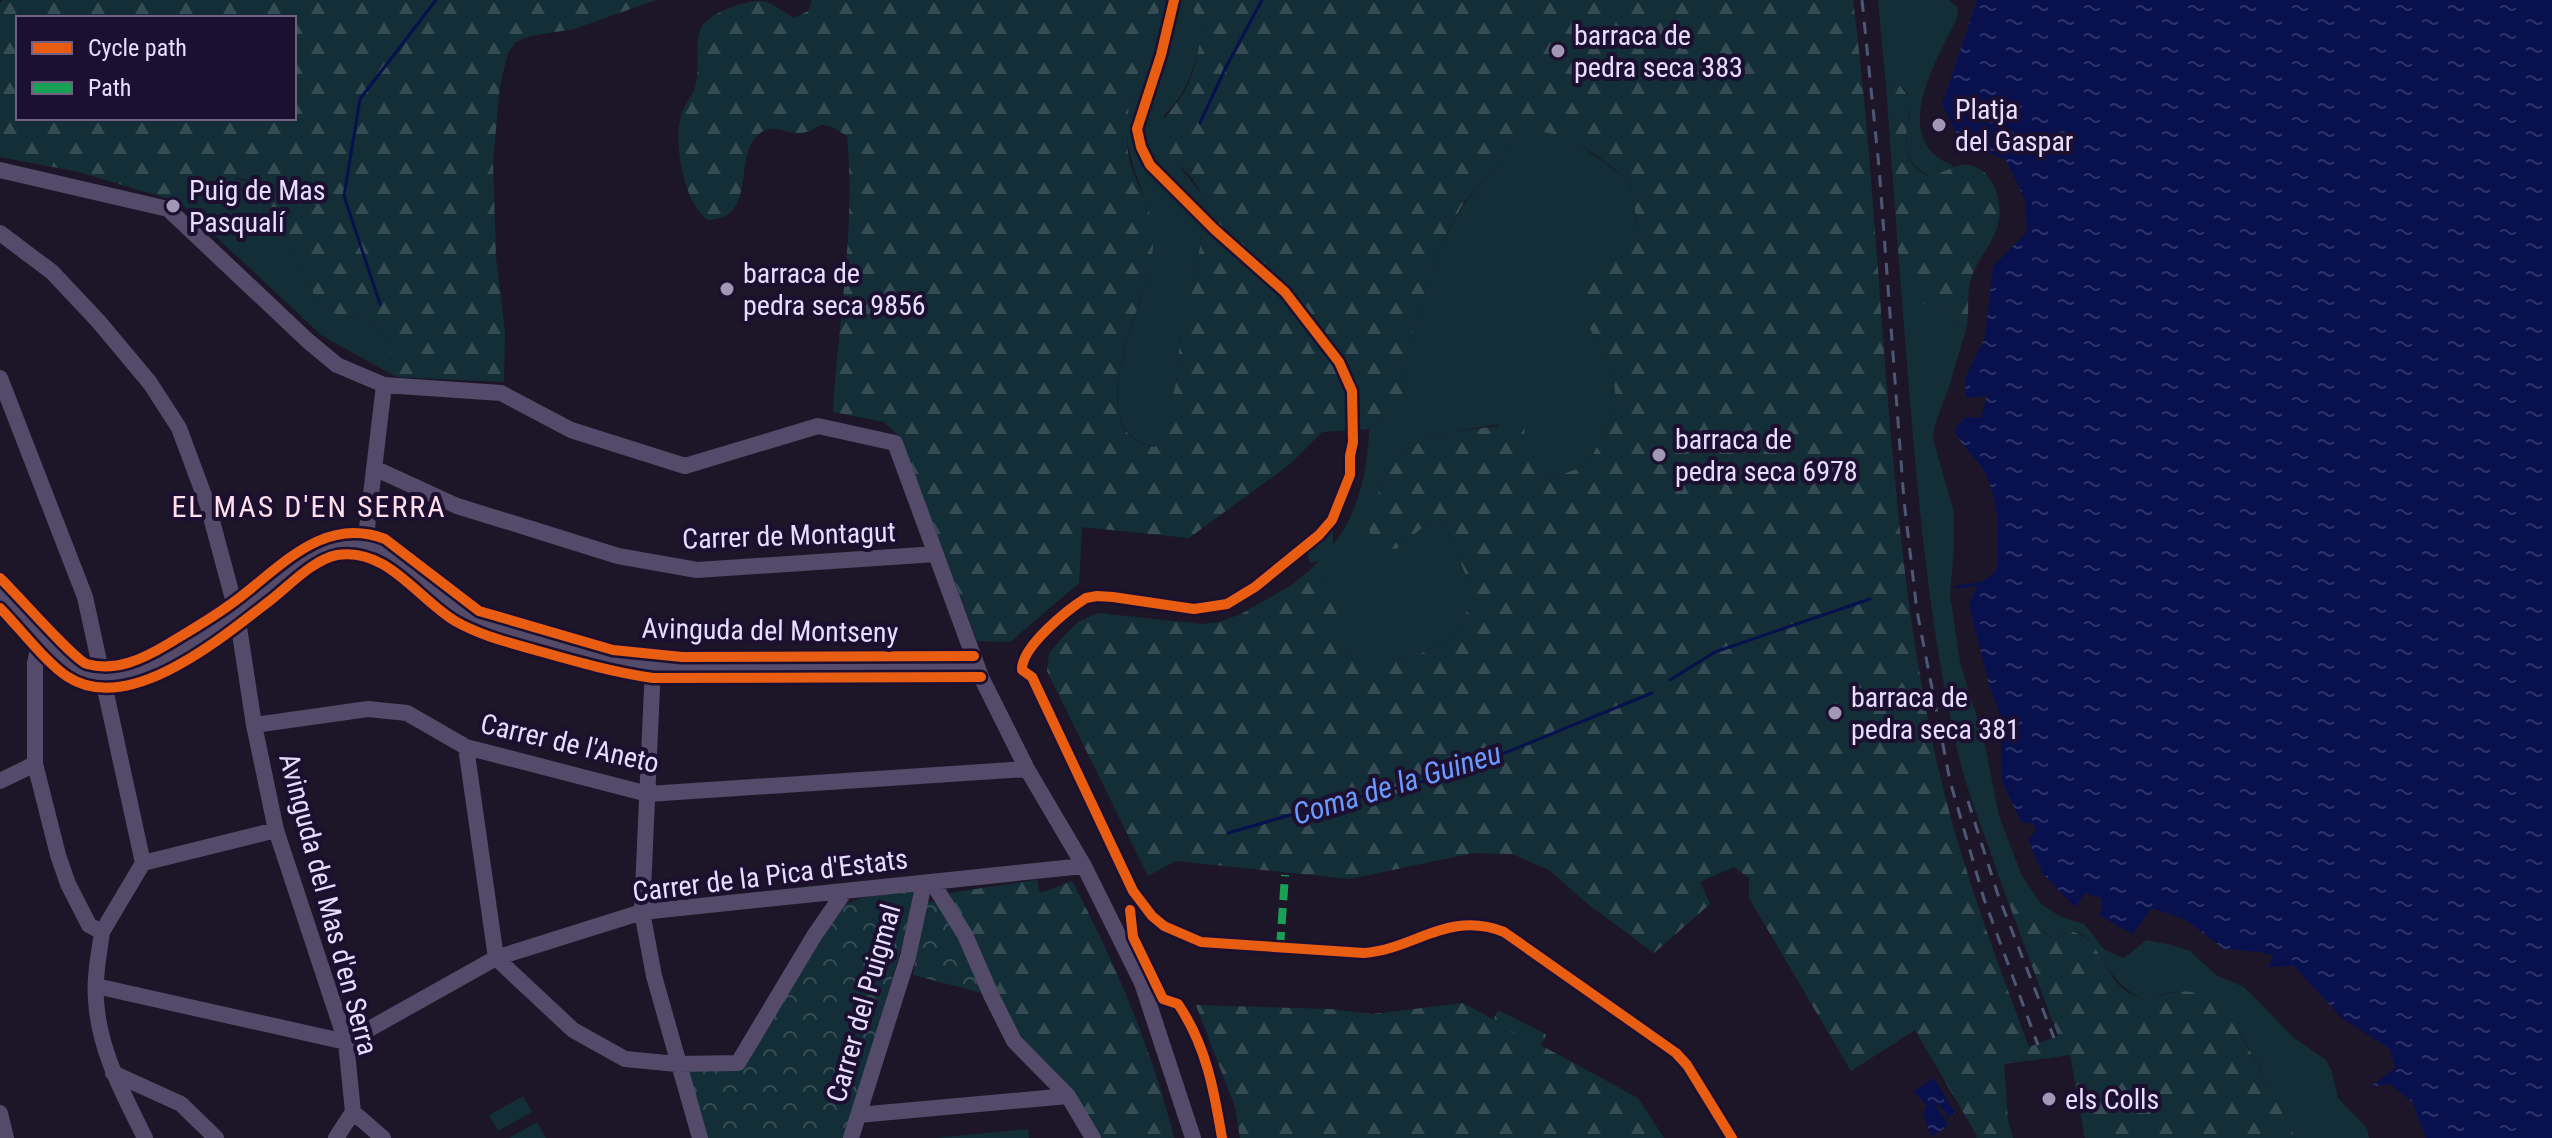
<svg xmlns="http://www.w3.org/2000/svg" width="2552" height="1138" font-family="'Roboto Condensed',sans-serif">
<defs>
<pattern id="forest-firs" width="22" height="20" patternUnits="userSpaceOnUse" patternTransform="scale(2)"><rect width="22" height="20" fill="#132e37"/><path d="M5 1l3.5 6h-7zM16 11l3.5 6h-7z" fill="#354c55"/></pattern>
<pattern id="park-crowns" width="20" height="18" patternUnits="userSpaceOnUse" patternTransform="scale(2)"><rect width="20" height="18" fill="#132e37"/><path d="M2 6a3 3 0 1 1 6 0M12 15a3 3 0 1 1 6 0" fill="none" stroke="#354c55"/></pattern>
<pattern id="water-ripples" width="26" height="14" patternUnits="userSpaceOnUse" patternTransform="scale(2)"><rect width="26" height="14" fill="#08114d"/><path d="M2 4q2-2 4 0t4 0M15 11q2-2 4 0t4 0" fill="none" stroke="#2c3368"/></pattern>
</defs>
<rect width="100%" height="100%" fill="#1d1628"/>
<!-- green -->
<path fill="#132e37" d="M1160,0H1191L1194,12L1204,25C1196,59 1191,91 1164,115L1180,167L1201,193L1205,208L1195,282L1180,327L1178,374L1164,435L1156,447C1080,436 1138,314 1150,271C1152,263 1152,255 1153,247C1156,204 1127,173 1127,129C1128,107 1132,85 1140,64C1148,43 1159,22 1160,0Z
M1878,0H1949L1958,8L1957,18C1937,61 1886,140 1954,166C1943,174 1932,180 1920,170C1894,149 1914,122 1909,99C1908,92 1904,89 1899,84L1886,86Z
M1541,129L1567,136L1630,181L1639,237L1599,270L1583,317L1611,366L1617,405L1588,465L1563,474L1539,472L1497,425C1472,428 1425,434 1406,451C1397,459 1390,473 1383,482L1396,549L1422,528L1446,526L1474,596L1456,636L1416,656L1390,660H1353L1342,639L1336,585L1309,571L1319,560L1310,563L1307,553L1333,530V545C1359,512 1368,470 1369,429L1404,402L1407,350L1440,247L1465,202L1494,170L1519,130Z
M231,178C244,180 254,181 262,191L315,297L333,313L364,320L378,327L387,342L396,377L321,335L179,202L206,184Z
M1900,276L1914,300L1952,313L1963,339L1949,387L1935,424L1933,439L1954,512V549L1950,594L1960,662L1984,740L1999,816L2022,876L2041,904L2061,917L2084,924L2105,950L2123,958L2127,956L2146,940L2172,945L2190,951L2216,975L2244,987L2294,1038L2326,1060L2332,1072L2338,1098L2367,1128L2369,1138H2296C2271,1098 2256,1048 2224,1013C2219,1007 2209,1004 2202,1001C2180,991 2172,988 2150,1001C2111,990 2108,958 2082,934C2070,930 2065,931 2057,939C2028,932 2027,887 1999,877C1985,835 1967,793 1957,749C1922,595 1913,434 1900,276Z
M523,1096L532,1112L498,1131L489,1115Z
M537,1122L546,1138H509Z
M1028,1129L1029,1138H934Z"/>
<!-- forest -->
<path fill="url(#forest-firs)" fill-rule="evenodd" d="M3,0H656L574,29L531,36L516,42L508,53L500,85L493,162L496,257L505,331L504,382L396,377L387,342L378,327L364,320L333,313L315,297L262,191C239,163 202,187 179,202L79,172L0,157V3ZM18,18H294V118H18Z
M812,0H1160C1158,41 1130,75 1128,117C1127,133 1126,150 1131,166C1141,195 1156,214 1153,247C1152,255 1152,263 1150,271C1138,313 1080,436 1155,447L1164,434L1178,374L1180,327L1195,282L1205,209L1201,193L1192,178L1170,156L1159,129C1165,114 1176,106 1184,92C1196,72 1198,47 1204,25L1194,12L1191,0H1853C1885,252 1882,509 1936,759C1958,857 1994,953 2029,1047L2058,1036L1999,877C2028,886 2028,933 2057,939L2067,931C2095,932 2103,968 2120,986C2128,994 2139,998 2150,1001C2167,991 2192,987 2210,999C2243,1022 2274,1102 2296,1138H2085L2070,1055L2004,1064L2008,1120L2013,1138H1976L1977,1136L1915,1030L1851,1071L1749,898V878L1734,867L1700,882L1710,904L1654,953L1589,905L1549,870L1512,854L1473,853L1350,879L1176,861L1148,876L1047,671L1049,654L1062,638L1078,622L1098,613L1202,624L1220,622L1241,614L1290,586L1309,571L1336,585L1345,597C1338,623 1340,637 1353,660H1390L1416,656L1456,636L1474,596L1446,526L1422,528L1396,549L1372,548C1371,540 1369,532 1369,524C1370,505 1391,465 1405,452C1428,430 1494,425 1525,426L1522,452L1539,472L1563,474L1588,465L1617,405L1611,366L1583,317L1584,290L1599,270L1639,236L1630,181C1593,153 1568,129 1519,130L1494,170L1464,202L1440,247L1407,350L1404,402L1369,429L1322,432L1290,464L1189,538L1082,527L1079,583L1010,642L977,641L901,438L884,422L833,412C838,320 856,229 847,136C812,113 825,133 797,133C786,133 777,126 766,130C728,145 762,219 708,220C684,204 673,143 681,116C684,104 694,95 696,83C700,65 694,45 701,28C708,13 746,0 761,1C773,2 783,13 794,18L808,11Z
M1899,84L1910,99C1911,121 1897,150 1917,169C1935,186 1949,162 1968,165C1993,167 2004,203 1998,224C1993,243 1977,259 1971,279C1965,299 1972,319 1963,339L1952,313L1913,300L1900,276L1886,86Z
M1037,880L1040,893L1072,881C1115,962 1152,1049 1174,1138H1101L1017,1037L949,893Z
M1463,1003L1638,1098L1664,1138H1240L1235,1107L1196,1005L1331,1009L1372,1014Z"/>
<!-- park -->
<path fill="url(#park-crowns)" d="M903,889L918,892L845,1138H708L688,1070H741L840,906L870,895Z
M925,901L942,903L982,993L913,975Z
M1498,1010L1547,1035L1540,1046L1492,1022Z"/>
<!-- water -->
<path fill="url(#water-ripples)" d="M1977,0H2552V1138H2426L2412,1102L2390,1084L2370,1087L2395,1068L2390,1049L2342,1018L2294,966L2268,967L2274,956L2260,952L2224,949L2186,920L2152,908L2133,934L2100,916L2102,898L2085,893L2075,907L2043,874L2028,840L2036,830L2033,823L2021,822L2002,781L2000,714L1990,688L1969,605L1978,584L1996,572C2000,539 2000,490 1978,462C1968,449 1964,449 1955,432L1959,423L1966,417L1981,418L1987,396L1966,398L1965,378L1985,337L1993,266L2027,232L2025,200L2006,160L1961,143L1942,104Z
M1934,1078L1955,1113L1948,1117L1939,1104L1936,1107L1949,1125L1931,1137L1923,1113L1927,1105L1913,1092Z"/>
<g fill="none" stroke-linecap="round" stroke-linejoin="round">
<!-- stream -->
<path stroke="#08114d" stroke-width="3" d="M1200,123L1225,69L1262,0
M380,304L344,196L360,99L436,0
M1957,587L1978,584
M1670,680L1715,652L1870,599
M1228,833L1315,808L1453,774L1652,693"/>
<!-- minor -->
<path stroke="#534b69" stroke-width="16" d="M0,170L168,209L308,341L337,365L384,385L501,393L571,430L685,466L818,426L895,443L981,677L1027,769L1084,866L1142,983L1193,1138
M0,233L52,272L99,322L150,383L179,428L208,506L237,614L254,725L276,830L346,1042L353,1112L336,1138
M0,378L85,597L143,863
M374,468L457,506L538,531L618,556L697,570L936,554
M365,545L384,385
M0,593C19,613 55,658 78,669C86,673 98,678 107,678C164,677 232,618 274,584C288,573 302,559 318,551C332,545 351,543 366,545C400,550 447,605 481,623L598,657L653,666L977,667
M41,635L35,663V764L58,855L68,884L89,925L102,932C99,954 94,978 96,1000C99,1051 123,1093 145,1138
M653,666L642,912L654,976L700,1138
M254,725L368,709L407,713L466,747L648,794L1027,769
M466,747L496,958L573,1030L625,1059L677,1064L738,1063L814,936L845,891
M0,781L35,764
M932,882L965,935L992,997L1014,1041L1068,1096L1093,1138
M102,932L143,863L276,830
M96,986L346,1042L496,958L642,912L1084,866
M113,1073L181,1104L216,1138
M353,1112L383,1138
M0,1113L6,1138
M858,1115L1068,1096
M851,1138L908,957L924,883"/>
<!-- rail -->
<path stroke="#4d5874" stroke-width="3" stroke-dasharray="12 10" stroke-linecap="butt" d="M1862,0L1879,167L1904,501L1917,611L1950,781L1984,899L2038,1045
M1968,801L1998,895L2054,1038"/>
<!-- quiet -->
<path stroke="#1a9f57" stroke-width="8" stroke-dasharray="16 8" stroke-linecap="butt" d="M1280,948L1285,875"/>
<defs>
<path id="cycleway" d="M1174,0L1161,55L1137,129L1141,147L1150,165L1214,229L1285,292L1339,362L1352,391L1353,442L1350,456V475L1332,520L1319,535L1255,587L1227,604L1194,609L1113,597L1097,596L1086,598C1067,610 1021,647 1022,670L1032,677L1133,891L1152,916L1164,926L1201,942L1364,953C1415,949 1448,910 1504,932L1676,1053L1687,1065L1732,1138
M0,578C15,592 74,660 87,664C116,672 143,659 168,644C191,630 214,617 235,601C280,568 323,515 385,539L479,611L613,650L682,657L974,656
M0,608C18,626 48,665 68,677C130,717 225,635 272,599C291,584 313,560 337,555C387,547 417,598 455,621C479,635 507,642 535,650C574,661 612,672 653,678L981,677
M1130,910L1133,937L1163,999L1178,1004C1206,1045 1214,1090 1222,1138"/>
</defs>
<!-- cycleway casing -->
<use href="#cycleway" stroke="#1c0f2f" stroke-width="15"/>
<!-- cycleway -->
<use href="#cycleway" stroke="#e95d12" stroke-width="10"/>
</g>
<!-- markers -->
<g fill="#a297b4" stroke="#1c0f2f" stroke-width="3">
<circle cx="1558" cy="51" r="8"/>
<circle cx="1939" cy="125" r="8"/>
<circle cx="173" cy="206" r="8"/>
<circle cx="727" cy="289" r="8"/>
<circle cx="1659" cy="455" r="8"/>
<circle cx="1835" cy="713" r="8"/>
<circle cx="2049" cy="1099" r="8"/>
</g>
<g text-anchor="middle" stroke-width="8" stroke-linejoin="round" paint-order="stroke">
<!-- poi labels -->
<g font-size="28" fill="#e9ddff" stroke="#1c0f2f" text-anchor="start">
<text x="1574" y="45">barraca de<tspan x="1574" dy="32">pedra seca 383</tspan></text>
<text x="1955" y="119">Platja<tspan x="1955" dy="32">del Gaspar</tspan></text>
<text x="189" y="200">Puig de Mas<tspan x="189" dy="32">Pasqualí</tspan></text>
<text x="743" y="283">barraca de<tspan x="743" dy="32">pedra seca 9856</tspan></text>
<text x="1675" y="449">barraca de<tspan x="1675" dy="32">pedra seca 6978</tspan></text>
<text x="1851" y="707">barraca de<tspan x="1851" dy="32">pedra seca 381</tspan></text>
<text x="2065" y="1109">els Colls</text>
</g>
<!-- street labels -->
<g font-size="28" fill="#e9ddff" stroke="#1c0f2f">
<text transform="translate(789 535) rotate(-2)" y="10">Carrer de Montagut</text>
<text transform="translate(770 630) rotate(1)" y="10">Avinguda del Montseny</text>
<text transform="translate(570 743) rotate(13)" y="10">Carrer de l'Aneto</text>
<text transform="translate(770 875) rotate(-7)" y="10">Carrer de la Pica d'Estats</text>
<text transform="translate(329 904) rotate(75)" y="10">Avinguda del Mas d'en Serra</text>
<text transform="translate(863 1003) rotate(-74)" y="10">Carrer del Puigmal</text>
</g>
<!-- neighbourhood labels -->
<g font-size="30" letter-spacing="2" fill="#ffdfec" stroke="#1c0f2f">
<text x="309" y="517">EL MAS D'EN SERRA</text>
</g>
<!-- water labels -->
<g font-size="30" font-style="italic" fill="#6b99ff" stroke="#1c0f2f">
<text transform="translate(1397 784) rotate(-17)" y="10">Coma de la Guineu</text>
</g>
</g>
<!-- legend -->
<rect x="16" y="16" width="280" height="104" fill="#1c0f2f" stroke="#6e6182" stroke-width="2"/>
<rect x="32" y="42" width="40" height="12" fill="#e95d12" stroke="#6e6182" stroke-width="2"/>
<text x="88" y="56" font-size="24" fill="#e9ddff">Cycle path</text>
<rect x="32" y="82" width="40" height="12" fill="#1a9f57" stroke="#6e6182" stroke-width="2"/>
<text x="88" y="96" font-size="24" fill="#e9ddff">Path</text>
</svg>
